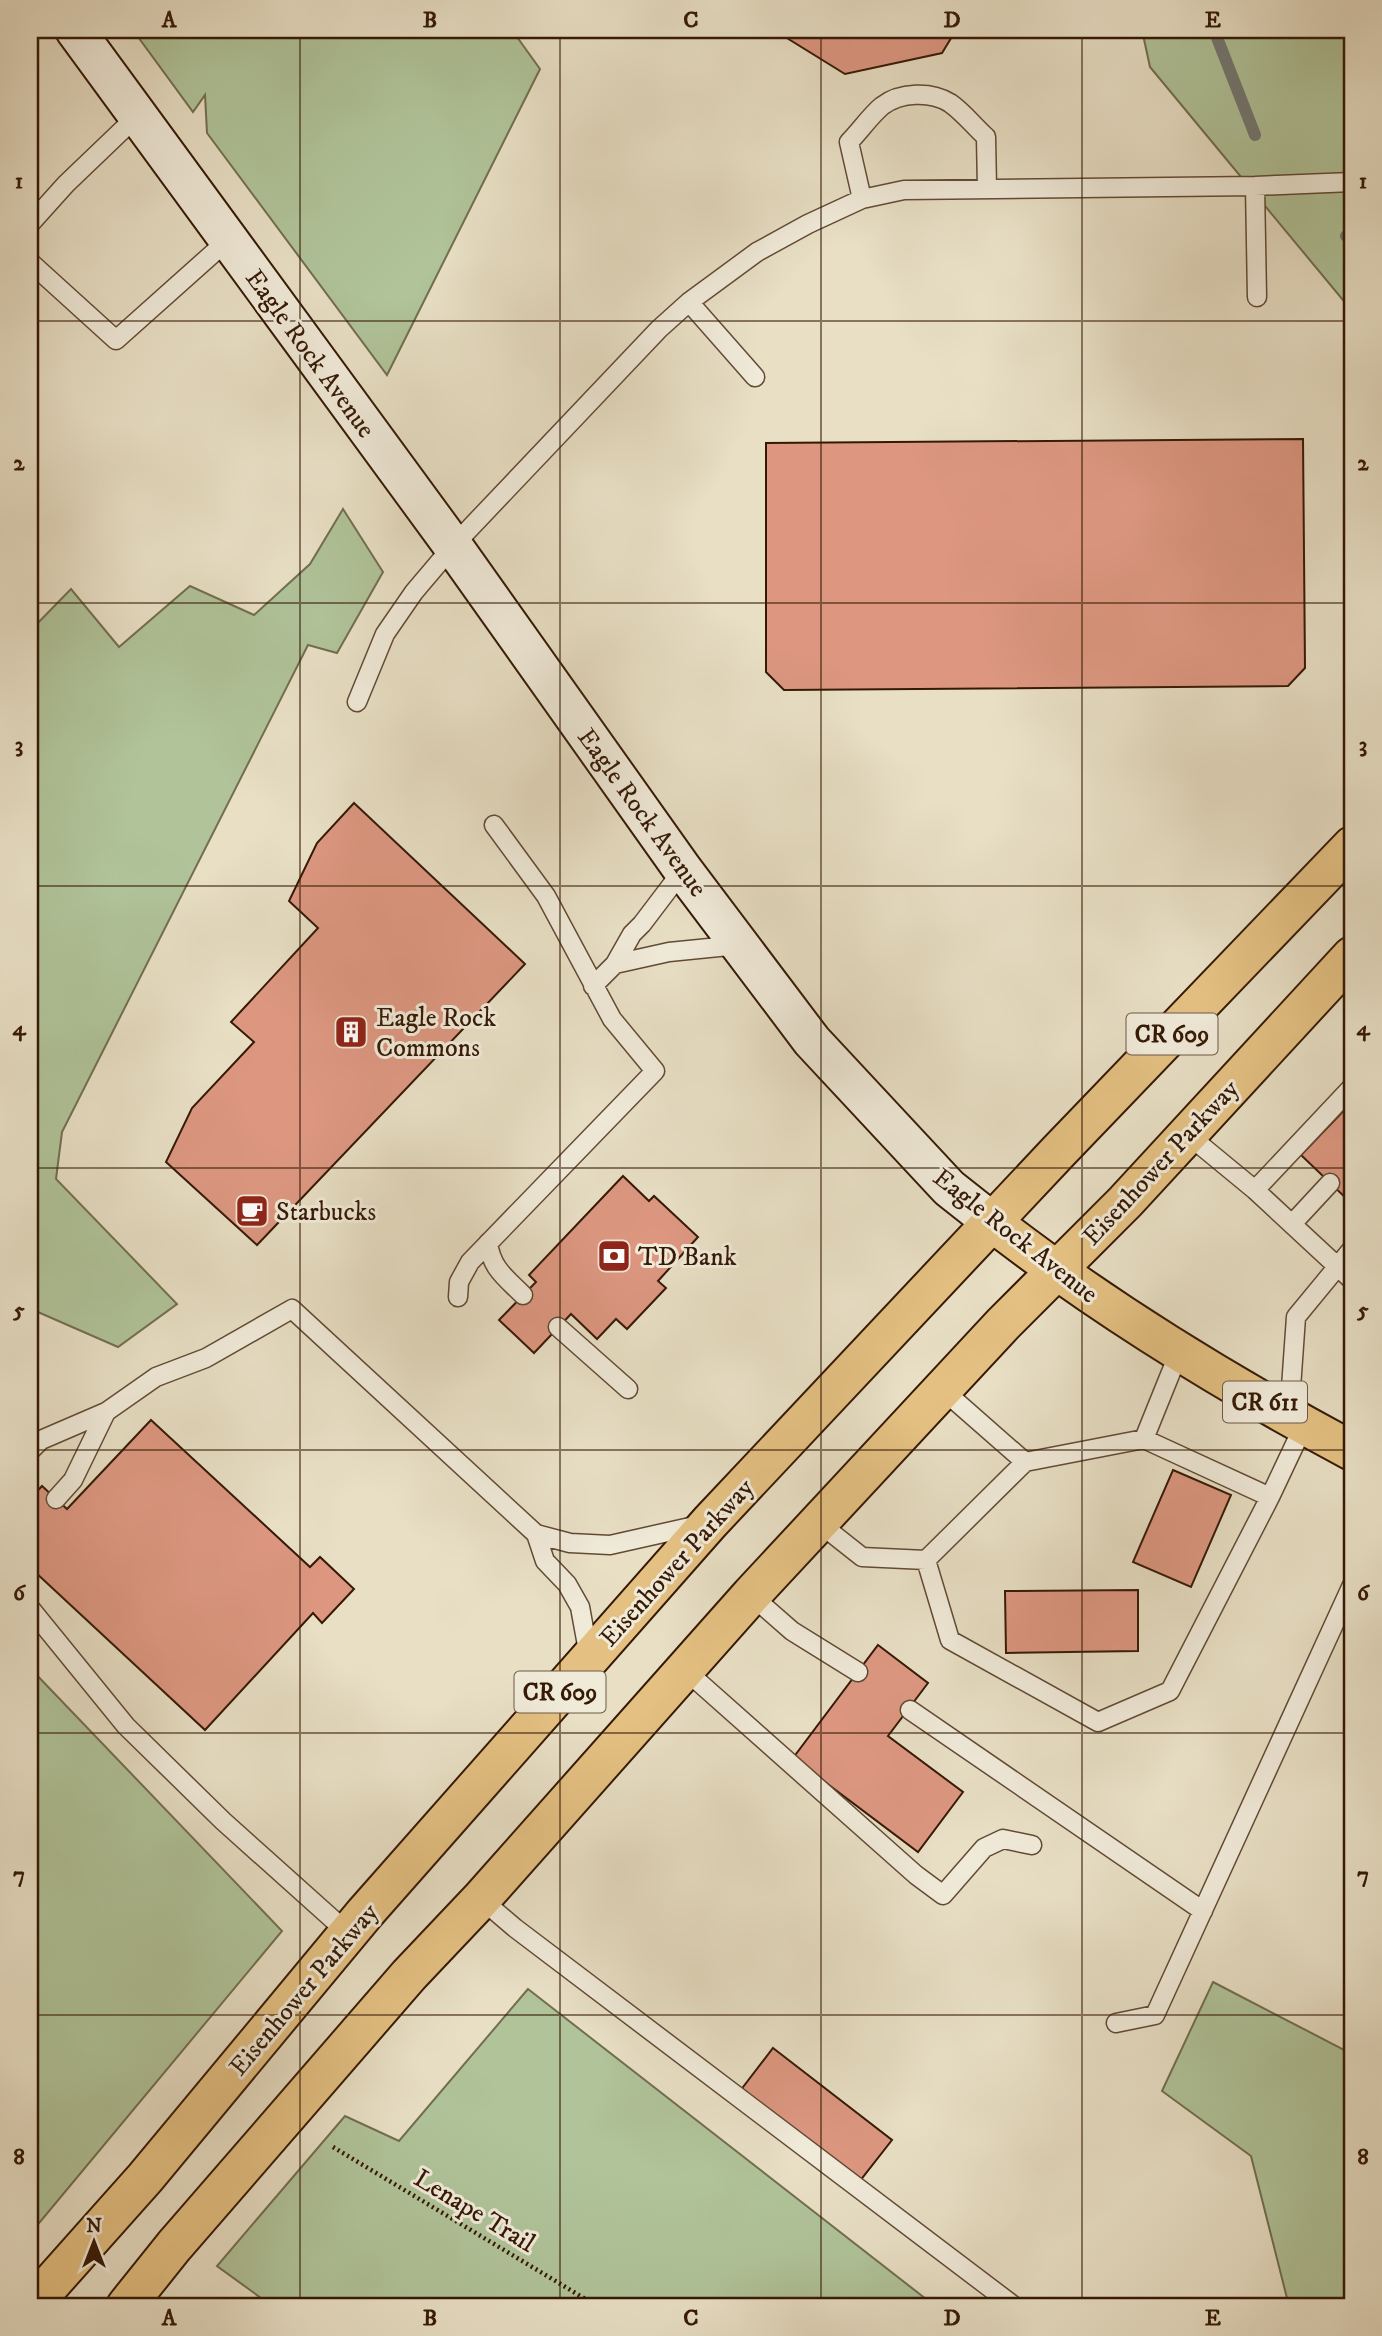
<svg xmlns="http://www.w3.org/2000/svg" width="1382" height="2336" font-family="'IM FELL DW Pica',serif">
<rect width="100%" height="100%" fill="#e8dfc5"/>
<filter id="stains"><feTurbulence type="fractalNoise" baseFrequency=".00286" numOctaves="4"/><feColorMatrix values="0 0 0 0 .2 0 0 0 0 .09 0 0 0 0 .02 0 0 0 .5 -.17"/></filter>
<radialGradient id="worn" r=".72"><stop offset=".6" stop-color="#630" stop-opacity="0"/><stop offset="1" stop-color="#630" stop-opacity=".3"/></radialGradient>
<!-- green -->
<path fill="#b0c399" stroke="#726e4f" stroke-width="2" d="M133,30H512L540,69L387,375L207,133L205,95L193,112Z
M1142,30H1352V311L1150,67Z
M343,509L383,572L337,653L308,645L62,1132L56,1179L177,1304L118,1347L31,1309L30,1310V631L71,589L119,647L190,586L254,615L310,564Z
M30,1668L282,1931L30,2234Z
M1213,1982L1352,2054V2306H1289L1251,2156L1162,2091Z
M528,1989L935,2306H272L217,2266L345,2116L399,2141Z"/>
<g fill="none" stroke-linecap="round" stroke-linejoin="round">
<!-- stream -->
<path stroke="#737975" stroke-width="12" d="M1214,30L1255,135
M1346,236L1352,240"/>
</g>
<!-- building -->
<path fill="#dd9781" stroke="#351905" stroke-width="2" d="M774,30H956L942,53L845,74Z
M1303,439L1305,668L1288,686L784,690L766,672V443Z
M354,803L525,964L257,1245L166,1162L192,1108L254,1042L231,1022L318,928L289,901L317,843Z
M1352,1102V1204L1301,1155Z
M623,1176L649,1201L654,1196L698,1237L658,1281L666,1288L627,1329L616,1319L597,1339L571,1314L534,1353L499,1320L536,1282L529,1275Z
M151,1420L310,1567L320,1557L354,1589L322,1623L313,1613L205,1730L34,1571L33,1546L30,1543V1499L42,1486L67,1509Z
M1173,1470L1231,1495L1191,1587L1133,1562Z
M1138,1590V1651L1006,1653L1005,1591Z
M878,1645L928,1683L888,1736L963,1792L918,1852L793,1758Z
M773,2048L892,2140L859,2182L740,2091Z"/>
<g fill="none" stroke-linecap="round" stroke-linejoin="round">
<defs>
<path id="lane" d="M1255,186L1257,297
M862,199L849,142C860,131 870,116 882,106C900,92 931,91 950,103C963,112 974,126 986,137L987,188
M30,224L66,184L137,116
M30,262L116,340L228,240
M689,302L755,377
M357,702L385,634L414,592L453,546L659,329L689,302L757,252L808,224L862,199L904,190L1255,186L1352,182
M615,964L669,952L739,945
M593,986L615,964L632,934L642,924L683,870
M1187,1134L1255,1190L1352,1280
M1255,1190L1352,1087
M1292,1224L1330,1183
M488,1243C492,1269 505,1277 523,1295
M458,1297L459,1282L470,1262L655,1071L612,1019L546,896L494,825
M558,1327L628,1389
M943,1390L1025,1462
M1289,1416L1296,1317L1352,1249
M1144,1439L1180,1350
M30,1451L41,1440L106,1412L156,1377L206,1358L292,1309L536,1534L570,1543L610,1545L699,1525
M56,1499L73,1480L106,1412
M819,1523L862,1557L926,1560L1025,1462L1144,1439L1270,1497L1304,1425
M536,1534L545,1561L567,1584L580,1607L589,1656
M926,1560L950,1640L1098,1722L1170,1691L1270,1497
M751,1595L792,1631L858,1672
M30,1608L126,1726L223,1821L348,1933
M684,1669L916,1875L943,1895L984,1848L1003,1839L1032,1845
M910,1710L1203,1911
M481,1899L515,1928L1014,2306
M1116,2023L1155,2015L1352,1585"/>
<path id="secondary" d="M75,30L453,546L683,870L812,1041L949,1188L992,1222"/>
<path id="primary" d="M992,1222C1104,1309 1227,1384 1352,1451
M31,2306L145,2178L365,1913L710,1522L1058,1152L1352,846
M126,2306L174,2246L409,1975L481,1899L751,1595L1003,1324L1125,1202L1352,956"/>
</defs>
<!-- lane casing -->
<use href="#lane" stroke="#624a35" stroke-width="21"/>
<!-- secondary casing -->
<use href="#secondary" stroke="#351905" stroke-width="42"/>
<!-- primary casing -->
<use href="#primary" stroke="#351905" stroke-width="42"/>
<!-- path -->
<path stroke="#351905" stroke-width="4.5" stroke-dasharray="2 3.5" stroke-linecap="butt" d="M333,2147L597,2306"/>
<!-- lane -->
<use href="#lane" stroke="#f0ead9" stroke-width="18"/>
<!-- secondary -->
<use href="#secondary" stroke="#f0ead9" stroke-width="38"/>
<!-- primary -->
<use href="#primary" stroke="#e4c082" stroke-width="38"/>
</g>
<!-- grid -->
<path fill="none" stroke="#351905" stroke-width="2" stroke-opacity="0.55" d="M300,30V2306M560,30V2306M821,30V2306M1082,30V2306M30,321H1352M30,603H1352M30,886H1352M30,1168H1352M30,1450H1352M30,1733H1352M30,2015H1352"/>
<!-- icons -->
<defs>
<symbol id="building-square" viewBox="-11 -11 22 22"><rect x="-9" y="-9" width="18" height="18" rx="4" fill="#8f2418" stroke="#f0ead9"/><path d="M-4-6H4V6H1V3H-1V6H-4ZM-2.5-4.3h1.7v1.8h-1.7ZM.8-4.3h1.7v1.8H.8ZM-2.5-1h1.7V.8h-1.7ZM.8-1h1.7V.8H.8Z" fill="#fff"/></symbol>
<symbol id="cafe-square" viewBox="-11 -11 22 22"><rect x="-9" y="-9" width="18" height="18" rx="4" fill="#8f2418" stroke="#f0ead9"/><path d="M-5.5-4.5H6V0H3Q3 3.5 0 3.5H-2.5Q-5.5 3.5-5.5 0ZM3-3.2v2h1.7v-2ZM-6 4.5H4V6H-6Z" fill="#fff"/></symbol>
<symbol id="bank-square" viewBox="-11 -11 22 22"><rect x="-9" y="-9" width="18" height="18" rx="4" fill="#8f2418" stroke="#f0ead9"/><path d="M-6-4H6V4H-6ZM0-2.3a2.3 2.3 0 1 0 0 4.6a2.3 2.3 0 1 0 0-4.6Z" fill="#fff"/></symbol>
</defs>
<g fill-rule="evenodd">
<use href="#building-square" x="332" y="1013" width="38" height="38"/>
<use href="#cafe-square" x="233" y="1192" width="38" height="38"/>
<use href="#bank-square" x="595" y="1237" width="38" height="38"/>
</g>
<g text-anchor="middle" stroke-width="6" stroke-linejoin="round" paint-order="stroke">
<!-- shield labels -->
<g fill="#f0ead9" stroke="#6d5845" stroke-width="2">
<rect x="1126.5" y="1013.5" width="91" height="41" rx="5"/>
<rect x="1223" y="1381.5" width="84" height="41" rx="5"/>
<rect x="514.5" y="1671.5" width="91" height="41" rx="5"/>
</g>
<g font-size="24" font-weight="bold" fill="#351905">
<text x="1172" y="1042">CR 609</text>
<text x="1265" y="1410">CR 611</text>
<text x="560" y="1700">CR 609</text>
</g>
<!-- street labels -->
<g font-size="26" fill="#351905" stroke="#f0ead9">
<text transform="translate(311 353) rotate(54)" y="9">Eagle Rock Avenue</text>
<text transform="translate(643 812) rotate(54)" y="9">Eagle Rock Avenue</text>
<text transform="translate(1160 1162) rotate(-47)" y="9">Eisenhower Parkway</text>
<text transform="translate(1016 1235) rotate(38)" y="9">Eagle Rock Avenue</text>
<text transform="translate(676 1562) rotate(-48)" y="9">Eisenhower Parkway</text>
<text transform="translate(303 1989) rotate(-50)" y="9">Eisenhower Parkway</text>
<text transform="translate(475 2210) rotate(31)" y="9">Lenape Trail</text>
</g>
<!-- poi labels -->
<g font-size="26" fill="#351905" stroke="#f0ead9" text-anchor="start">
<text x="376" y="1026">Eagle Rock<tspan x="376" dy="30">Commons</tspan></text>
<text x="276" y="1220">Starbucks</text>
<text x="638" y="1265">TD Bank</text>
</g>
</g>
<!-- margin -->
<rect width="1382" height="2336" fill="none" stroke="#e8dfc5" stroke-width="77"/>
<!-- north arrow -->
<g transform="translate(94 2242)" stroke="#f0ead9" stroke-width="5" paint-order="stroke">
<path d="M0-5L12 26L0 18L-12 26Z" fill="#351905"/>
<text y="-10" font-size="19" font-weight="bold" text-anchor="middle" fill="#351905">N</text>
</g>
<rect x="38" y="38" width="1306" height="2260" fill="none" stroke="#351905" stroke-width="2.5"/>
<g font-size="23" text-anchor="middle" font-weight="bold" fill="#351905">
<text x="169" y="27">A</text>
<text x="430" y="27">B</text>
<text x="691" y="27">C</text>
<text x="952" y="27">D</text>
<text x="1213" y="27">E</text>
<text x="19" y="188">1</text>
<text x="1363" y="188">1</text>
<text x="19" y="470">2</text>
<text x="1363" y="470">2</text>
<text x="19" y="752">3</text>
<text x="1363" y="752">3</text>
<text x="19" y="1035">4</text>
<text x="1363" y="1035">4</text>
<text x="19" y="1317">5</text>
<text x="1363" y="1317">5</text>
<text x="19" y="1600">6</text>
<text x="1363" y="1600">6</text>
<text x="19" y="1882">7</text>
<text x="1363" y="1882">7</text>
<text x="19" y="2164">8</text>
<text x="1363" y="2164">8</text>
<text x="169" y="2325">A</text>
<text x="430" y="2325">B</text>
<text x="691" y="2325">C</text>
<text x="952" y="2325">D</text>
<text x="1213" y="2325">E</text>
</g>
<rect width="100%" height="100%" filter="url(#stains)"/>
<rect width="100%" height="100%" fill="url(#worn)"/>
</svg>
